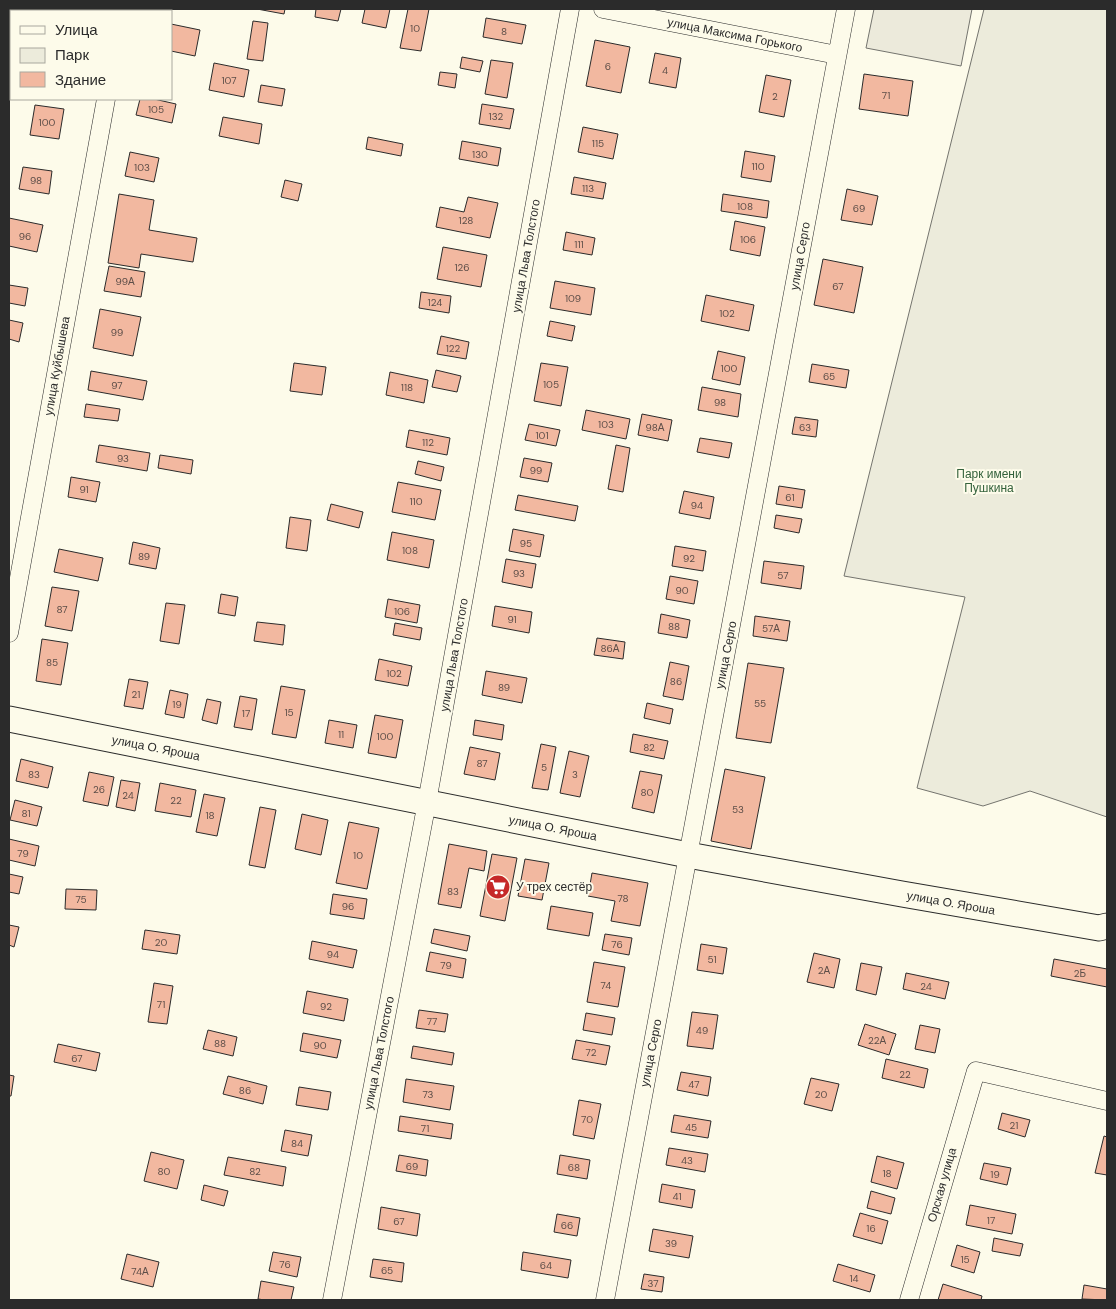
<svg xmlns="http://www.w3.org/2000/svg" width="1116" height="1309" font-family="'DM Sans',sans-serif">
<rect width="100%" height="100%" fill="#fdfbea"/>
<!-- green -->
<path fill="#ecebdb" stroke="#74746e" d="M984,9H1107V817L1030,791L983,806L917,788L965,597L844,576Z"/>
<!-- parking -->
<path fill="#eceadb" stroke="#74746e" d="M874,9H972L961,66L866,48Z"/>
<!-- building -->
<path fill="#f2b8a0" stroke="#2b2b2b" d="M9,9H15L14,11H11V41L9,40Z
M257,9H285L284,14Z
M316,9H341L338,21L315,17Z
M365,9H390L386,28L362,23Z
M408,9H429L421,51L400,48Z
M486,18L526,25L522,44L483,37Z
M253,21L268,23L263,61L247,59Z
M171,24L200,30L195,56L171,51Z
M595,40L630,47L621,93L586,86Z
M655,53L681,58L676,88L649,83Z
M462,57L483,61L480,72L460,68Z
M491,60L513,63L507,98L485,94Z
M214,63L249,70L244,97L209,90Z
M440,72L457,74L455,88L438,85Z
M864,74L913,81L908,116L859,109Z
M766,75L791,80L784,117L759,112Z
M261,85L285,89L282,106L258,102Z
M140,99H154L176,104L172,123L136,115Z
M482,104L514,109L510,129L479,124Z
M35,105L64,109L59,139L30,135Z
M223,117L262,124L259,144L219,136Z
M583,127L618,134L613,159L578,152Z
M368,137L403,144L401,156L366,149Z
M462,141L501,148L498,166L459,159Z
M745,151L775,156L771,182L741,177Z
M130,152L159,158L154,182L125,176Z
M23,167L52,171L49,194L19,189Z
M574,177L606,183L603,199L571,194Z
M285,180L302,184L298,201L281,197Z
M847,189L878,196L872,225L841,220Z
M119,194L154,200L149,230L197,238L193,262L141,254L139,268L108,263Z
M723,194L769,201L767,218L721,211Z
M468,197L498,203L490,238L436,227L440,207L464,212Z
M9,218L43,225L37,252L9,246Z
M735,221L765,227L760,256L730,250Z
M566,232L595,238L592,255L563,250Z
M443,247L487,255L481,287L437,279Z
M823,259L863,267L854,313L814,305Z
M109,266L145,272L141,297L104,291Z
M555,281L595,288L591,315L550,308Z
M9,285L28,288L25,306L9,303Z
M421,292L451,296L449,313L419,308Z
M706,295L754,305L749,331L701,321Z
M100,309L141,317L133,356L93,348Z
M9,320L23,323L19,342L9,339Z
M550,321L575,326L572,341L547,336Z
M441,336L469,342L466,359L437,354Z
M718,351L745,357L740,385L712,379Z
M294,363L326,367L322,395L290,391Z
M541,363L568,367L561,406L534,401Z
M812,364L849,370L846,388L809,382Z
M436,370L461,376L457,392L432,387Z
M91,371L147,381L143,400L88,390Z
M390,372L428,380L424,403L386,395Z
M702,387L741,394L738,417L698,410Z
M86,404L120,409L118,421L84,417Z
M586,410L630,419L626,439L582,430Z
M642,414L672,420L668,441L638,435Z
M795,417L818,420L816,437L792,434Z
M529,424L560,430L556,446L525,440Z
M409,430L450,438L447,455L406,447Z
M700,438L732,443L729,458L697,452Z
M99,445L150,453L147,471L96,462Z
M616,445L630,448L623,492L608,489Z
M160,455L193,460L191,474L158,468Z
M524,458L552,463L548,482L520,477Z
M418,461L444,467L441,481L415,474Z
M71,477L100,482L96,502L68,497Z
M398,482L441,490L435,520L392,512Z
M779,486L805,490L802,508L776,504Z
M684,491L714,497L710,519L679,513Z
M518,495L578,506L575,521L515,510Z
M331,504L363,512L359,528L327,520Z
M776,515L802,519L799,533L774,528Z
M290,517L311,520L307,551L286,548Z
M513,529L544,535L540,557L509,551Z
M392,532L434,540L429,568L387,560Z
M133,542L160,548L156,569L129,564Z
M675,546L706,551L703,571L672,566Z
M59,549L103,558L98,581L54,572Z
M506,559L536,564L532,588L502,582Z
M764,561L804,566L801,589L761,583Z
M670,576L698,581L694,604L666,599Z
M52,587L79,591L72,631L45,626Z
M221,594L238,597L235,616L218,613Z
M388,599L420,605L417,623L385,617Z
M166,603L185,605L179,644L160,641Z
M495,606L532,612L529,633L492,626Z
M661,614L690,620L687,638L658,633Z
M755,616L790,621L787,641L753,636Z
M257,622L285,625L283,645L254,641Z
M395,623L422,628L420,640L393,635Z
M597,638L625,642L623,659L594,655Z
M42,639L68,643L61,685L36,681Z
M379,659L412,666L408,686L375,680Z
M670,662L689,666L683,700L663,696Z
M748,663L784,668L771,743L736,738Z
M486,671L527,678L522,703L482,695Z
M129,679L148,682L143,709L124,706Z
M281,686L305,690L296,738L272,734Z
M170,690L188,694L184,718L165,714Z
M240,696L257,699L252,730L234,727Z
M207,699L221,702L217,724L202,720Z
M647,703L673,709L670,724L644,718Z
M375,715L403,720L396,758L368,753Z
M329,720L357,725L353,748L325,743Z
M475,720L504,725L502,740L473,735Z
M633,734L668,741L664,759L630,752Z
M541,744L556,747L548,790L532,788Z
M470,747L500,753L495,780L464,774Z
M569,751L589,756L580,797L560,793Z
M21,759L53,767L48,788L16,781Z
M725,769L765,777L751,849L711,841Z
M640,771L662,775L654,813L632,808Z
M89,772L114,777L108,806L83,801Z
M121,780L140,783L135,811L116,807Z
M160,783L196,790L191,817L155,811Z
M204,794L225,798L217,836L196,832Z
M15,800L42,807L37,826L10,820Z
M260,807L276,810L265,868L249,865Z
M302,814L328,820L321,855L295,849Z
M349,822L379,828L367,889L336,883Z
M9,839L39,846L35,866L9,860Z
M449,844L487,851L484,871L469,868L461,908L438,904Z
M492,854L517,858L505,921L480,916Z
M525,859L549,863L542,900L518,896Z
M592,873L648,883L640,926L611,921L615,901L588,896Z
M9,874L23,877L19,894L9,892Z
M66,889L97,890L96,910L65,909Z
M333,894L367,899L364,919L330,914Z
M551,906L593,913L589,936L547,929Z
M9,925L19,927L14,947L9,945Z
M434,929L470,936L467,951L431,943Z
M145,930L180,935L177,954L142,949Z
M605,934L632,938L629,955L602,950Z
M312,941L357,950L353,968L309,959Z
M701,944L727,948L723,974L697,970Z
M430,952L466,959L463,978L426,971Z
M814,953L840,959L834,988L807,982Z
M1054,959L1107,969V987L1051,976Z
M594,962L625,967L618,1007L587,1002Z
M861,963L882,967L876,995L856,990Z
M906,973L949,982L945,999L903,989Z
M154,983L173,986L167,1024L148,1022Z
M307,991L348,999L344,1021L303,1013Z
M419,1010L448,1014L445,1032L416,1028Z
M692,1012L718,1015L713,1049L687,1046Z
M586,1013L615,1018L612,1035L583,1030Z
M865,1024L896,1034L889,1055L858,1045Z
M920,1025L940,1029L935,1053L915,1049Z
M208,1030L237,1037L233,1056L203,1049Z
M303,1033L341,1040L337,1058L300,1051Z
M576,1040L610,1046L606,1065L572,1059Z
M58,1044L100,1053L96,1071L54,1062Z
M413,1046L454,1053L452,1065L411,1058Z
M886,1059L928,1069L924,1088L882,1078Z
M681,1072L711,1077L708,1096L677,1090Z
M9,1075L14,1076L11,1096H9Z
M228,1076L267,1086L263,1104L223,1094Z
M811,1078L839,1084L832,1111L804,1104Z
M406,1079L454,1086L450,1110L403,1102Z
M299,1087L331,1092L328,1110L296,1105Z
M579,1100L601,1104L594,1139L573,1135Z
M1002,1113L1030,1120L1025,1137L998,1129Z
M674,1115L711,1121L708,1138L671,1132Z
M400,1116L453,1124L451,1139L398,1131Z
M285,1130L312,1135L308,1156L281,1151Z
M1104,1136L1107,1137V1175L1095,1173Z
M669,1148L708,1154L705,1172L666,1165Z
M151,1152L184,1160L177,1189L144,1181Z
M399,1155L428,1160L426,1176L396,1171Z
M560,1155L590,1160L587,1179L557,1174Z
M877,1156L904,1163L897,1189L871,1182Z
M228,1157L286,1167L283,1186L224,1175Z
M984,1163L1011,1168L1007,1185L980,1179Z
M662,1184L695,1190L692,1208L659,1202Z
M204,1185L228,1191L224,1206L201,1200Z
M871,1191L895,1198L891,1214L867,1208Z
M970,1205L1016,1214L1012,1234L966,1225Z
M381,1207L420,1214L417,1236L378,1229Z
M860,1213L888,1221L882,1244L853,1236Z
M557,1214L580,1218L577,1236L554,1232Z
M653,1229L693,1236L689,1258L649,1251Z
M994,1238L1023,1244L1020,1256L992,1251Z
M957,1245L980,1252L974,1273L951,1266Z
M273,1252L301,1257L297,1277L269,1271Z
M523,1252L571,1260L568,1278L521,1270Z
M127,1254L159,1262L153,1287L121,1279Z
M373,1259L404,1263L402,1282L370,1277Z
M838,1264L875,1275L870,1292L833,1281Z
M644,1274L664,1277L662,1292L641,1289Z
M261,1281L294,1287L291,1300H265L258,1299Z
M943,1284L982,1296L981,1300H938Z
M1084,1285L1107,1289V1300L1082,1299Z"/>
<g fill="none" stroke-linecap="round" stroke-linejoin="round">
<defs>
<path id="street" d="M603,9L837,55
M123,11L124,9
M9,633L106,99
M332,1300L427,802L570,9
M605,1300L846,9
M909,1300L976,1071L1107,1101"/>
<path id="secondary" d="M9,719L688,855L902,894L1099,928L1107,926"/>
</defs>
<!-- street casing -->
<use href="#street" stroke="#2b2b2b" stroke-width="19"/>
<!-- secondary casing -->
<use href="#secondary" stroke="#2b2b2b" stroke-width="27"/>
<!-- street -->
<use href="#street" stroke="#fdfbea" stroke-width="18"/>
<!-- secondary -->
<use href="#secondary" stroke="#fdfbea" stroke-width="25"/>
</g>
<!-- icons -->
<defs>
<symbol id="supermarket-disc" viewBox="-11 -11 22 22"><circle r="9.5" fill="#c62828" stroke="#fdfbea"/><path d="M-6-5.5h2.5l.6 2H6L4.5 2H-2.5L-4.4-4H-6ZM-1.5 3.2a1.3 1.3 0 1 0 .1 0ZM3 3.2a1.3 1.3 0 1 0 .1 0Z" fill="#fff"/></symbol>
</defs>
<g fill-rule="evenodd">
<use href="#supermarket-disc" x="484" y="873" width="28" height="28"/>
</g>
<g text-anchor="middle" stroke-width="4" stroke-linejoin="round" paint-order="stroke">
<!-- number labels -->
<g font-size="10" fill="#5d4e48">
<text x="415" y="32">10</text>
<text x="504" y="35">8</text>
<text x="608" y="70">6</text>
<text x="665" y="74">4</text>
<text x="229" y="84">107</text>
<text x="886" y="99">71</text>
<text x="775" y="100">2</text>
<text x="156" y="113">105</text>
<text x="496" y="120">132</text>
<text x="47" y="126">100</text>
<text x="598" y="147">115</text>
<text x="480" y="158">130</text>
<text x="758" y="170">110</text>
<text x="142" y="171">103</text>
<text x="36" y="184">98</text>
<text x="588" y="192">113</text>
<text x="745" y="210">108</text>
<text x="859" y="212">69</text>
<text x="466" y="224">128</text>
<text x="25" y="240">96</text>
<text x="748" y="243">106</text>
<text x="579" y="248">111</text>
<text x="462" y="271">126</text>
<text x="125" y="285">99А</text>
<text x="838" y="290">67</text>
<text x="573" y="302">109</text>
<text x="435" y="306">124</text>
<text x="727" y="317">102</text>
<text x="117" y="336">99</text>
<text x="453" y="352">122</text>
<text x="729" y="372">100</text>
<text x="829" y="380">65</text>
<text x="551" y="388">105</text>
<text x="117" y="389">97</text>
<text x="407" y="391">118</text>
<text x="720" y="406">98</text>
<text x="606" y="428">103</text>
<text x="655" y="431">98А</text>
<text x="805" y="431">63</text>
<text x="542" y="439">101</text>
<text x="428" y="446">112</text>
<text x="123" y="462">93</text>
<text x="536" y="474">99</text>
<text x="84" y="493">91</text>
<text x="790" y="501">61</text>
<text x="416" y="505">110</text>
<text x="697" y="509">94</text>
<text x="526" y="547">95</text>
<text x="410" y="554">108</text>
<text x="144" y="560">89</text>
<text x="689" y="562">92</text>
<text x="519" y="577">93</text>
<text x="783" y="579">57</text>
<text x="682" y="594">90</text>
<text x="62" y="613">87</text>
<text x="402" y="615">106</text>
<text x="512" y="623">91</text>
<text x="674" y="630">88</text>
<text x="771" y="632">57А</text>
<text x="610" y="652">86А</text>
<text x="52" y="666">85</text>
<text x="394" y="677">102</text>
<text x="676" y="685">86</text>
<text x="504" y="691">89</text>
<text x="136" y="698">21</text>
<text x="760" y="707">55</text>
<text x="177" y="708">19</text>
<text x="289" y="716">15</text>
<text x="246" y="717">17</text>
<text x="341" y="738">11</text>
<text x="385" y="740">100</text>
<text x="649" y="751">82</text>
<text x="482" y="767">87</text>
<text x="544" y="771">5</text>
<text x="34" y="778">83</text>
<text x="575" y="778">3</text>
<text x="99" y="793">26</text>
<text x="647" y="796">80</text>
<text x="128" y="799">24</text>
<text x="176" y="804">22</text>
<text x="738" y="813">53</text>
<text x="26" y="817">81</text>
<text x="210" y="819">18</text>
<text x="23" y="857">79</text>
<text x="358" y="859">10</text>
<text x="453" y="895">83</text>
<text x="623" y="902">78</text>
<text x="81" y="903">75</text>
<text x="348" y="910">96</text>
<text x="161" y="946">20</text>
<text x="617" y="948">76</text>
<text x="333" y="958">94</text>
<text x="712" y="963">51</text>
<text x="446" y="969">79</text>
<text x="824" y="974">2А</text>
<text x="1080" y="977">2Б</text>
<text x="606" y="989">74</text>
<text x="926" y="990">24</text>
<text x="161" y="1008">71</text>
<text x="326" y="1010">92</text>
<text x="432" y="1025">77</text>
<text x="702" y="1034">49</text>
<text x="877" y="1044">22А</text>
<text x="220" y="1047">88</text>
<text x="320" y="1049">90</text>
<text x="591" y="1056">72</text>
<text x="77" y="1062">67</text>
<text x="905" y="1078">22</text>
<text x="694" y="1088">47</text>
<text x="245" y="1094">86</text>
<text x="428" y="1098">73</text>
<text x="821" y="1098">20</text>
<text x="587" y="1123">70</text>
<text x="1014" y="1129">21</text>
<text x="691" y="1131">45</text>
<text x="425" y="1132">71</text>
<text x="297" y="1147">84</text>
<text x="687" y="1164">43</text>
<text x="412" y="1170">69</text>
<text x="574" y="1171">68</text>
<text x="164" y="1175">80</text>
<text x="255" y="1175">82</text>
<text x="887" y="1177">18</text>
<text x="995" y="1178">19</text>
<text x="677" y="1200">41</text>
<text x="991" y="1224">17</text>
<text x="399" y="1225">67</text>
<text x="567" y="1229">66</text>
<text x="871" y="1232">16</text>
<text x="671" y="1247">39</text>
<text x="965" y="1263">15</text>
<text x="285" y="1268">76</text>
<text x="546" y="1269">64</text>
<text x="387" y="1274">65</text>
<text x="140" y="1275">74А</text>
<text x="854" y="1282">14</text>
<text x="653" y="1287">37</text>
</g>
<!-- street labels -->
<g font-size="12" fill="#2b2b2b" stroke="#fdfbea">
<text transform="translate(735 35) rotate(11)" y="4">улица Максима Горького</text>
<text transform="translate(526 256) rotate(-80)" y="4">улица Льва Толстого</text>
<text transform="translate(800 256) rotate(-80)" y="4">улица Серго</text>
<text transform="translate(57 366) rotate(-80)" y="4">улица Куйбышева</text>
<text transform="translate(454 655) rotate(-80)" y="4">улица Льва Толстого</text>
<text transform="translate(726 655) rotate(-79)" y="4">улица Серго</text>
<text transform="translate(156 748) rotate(11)" y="4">улица О. Яроша</text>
<text transform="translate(553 828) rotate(11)" y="4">улица О. Яроша</text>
<text transform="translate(951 903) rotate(10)" y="4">улица О. Яроша</text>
<text transform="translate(379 1053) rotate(-79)" y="4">улица Льва Толстого</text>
<text transform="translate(651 1053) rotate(-79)" y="4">улица Серго</text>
<text transform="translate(942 1185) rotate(-74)" y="4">Орская улица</text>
</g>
<!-- park labels -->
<g font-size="12" fill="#34623c" stroke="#fdfbea">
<text x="989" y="478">Парк имени<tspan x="989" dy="14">Пушкина</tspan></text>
</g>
<!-- poi labels -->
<g font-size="12" fill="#2b2b2b" stroke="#fdfbea" text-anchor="start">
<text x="516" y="891">У трех сестёр</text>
</g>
</g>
<!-- border -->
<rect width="1116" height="1309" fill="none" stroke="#2b2b2b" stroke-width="20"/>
<!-- legend -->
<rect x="10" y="10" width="162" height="90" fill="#fdfbea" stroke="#a9a89e"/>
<rect x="20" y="26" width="25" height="8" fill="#fdfbea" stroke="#a9a89e"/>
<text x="55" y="35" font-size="15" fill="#2b2b2b">Улица</text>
<rect x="20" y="48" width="25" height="15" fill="#ecebdb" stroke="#a9a89e"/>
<text x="55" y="60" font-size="15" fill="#2b2b2b">Парк</text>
<rect x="20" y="72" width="25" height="15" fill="#f2b8a0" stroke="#a9a89e"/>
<text x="55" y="85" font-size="15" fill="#2b2b2b">Здание</text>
</svg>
